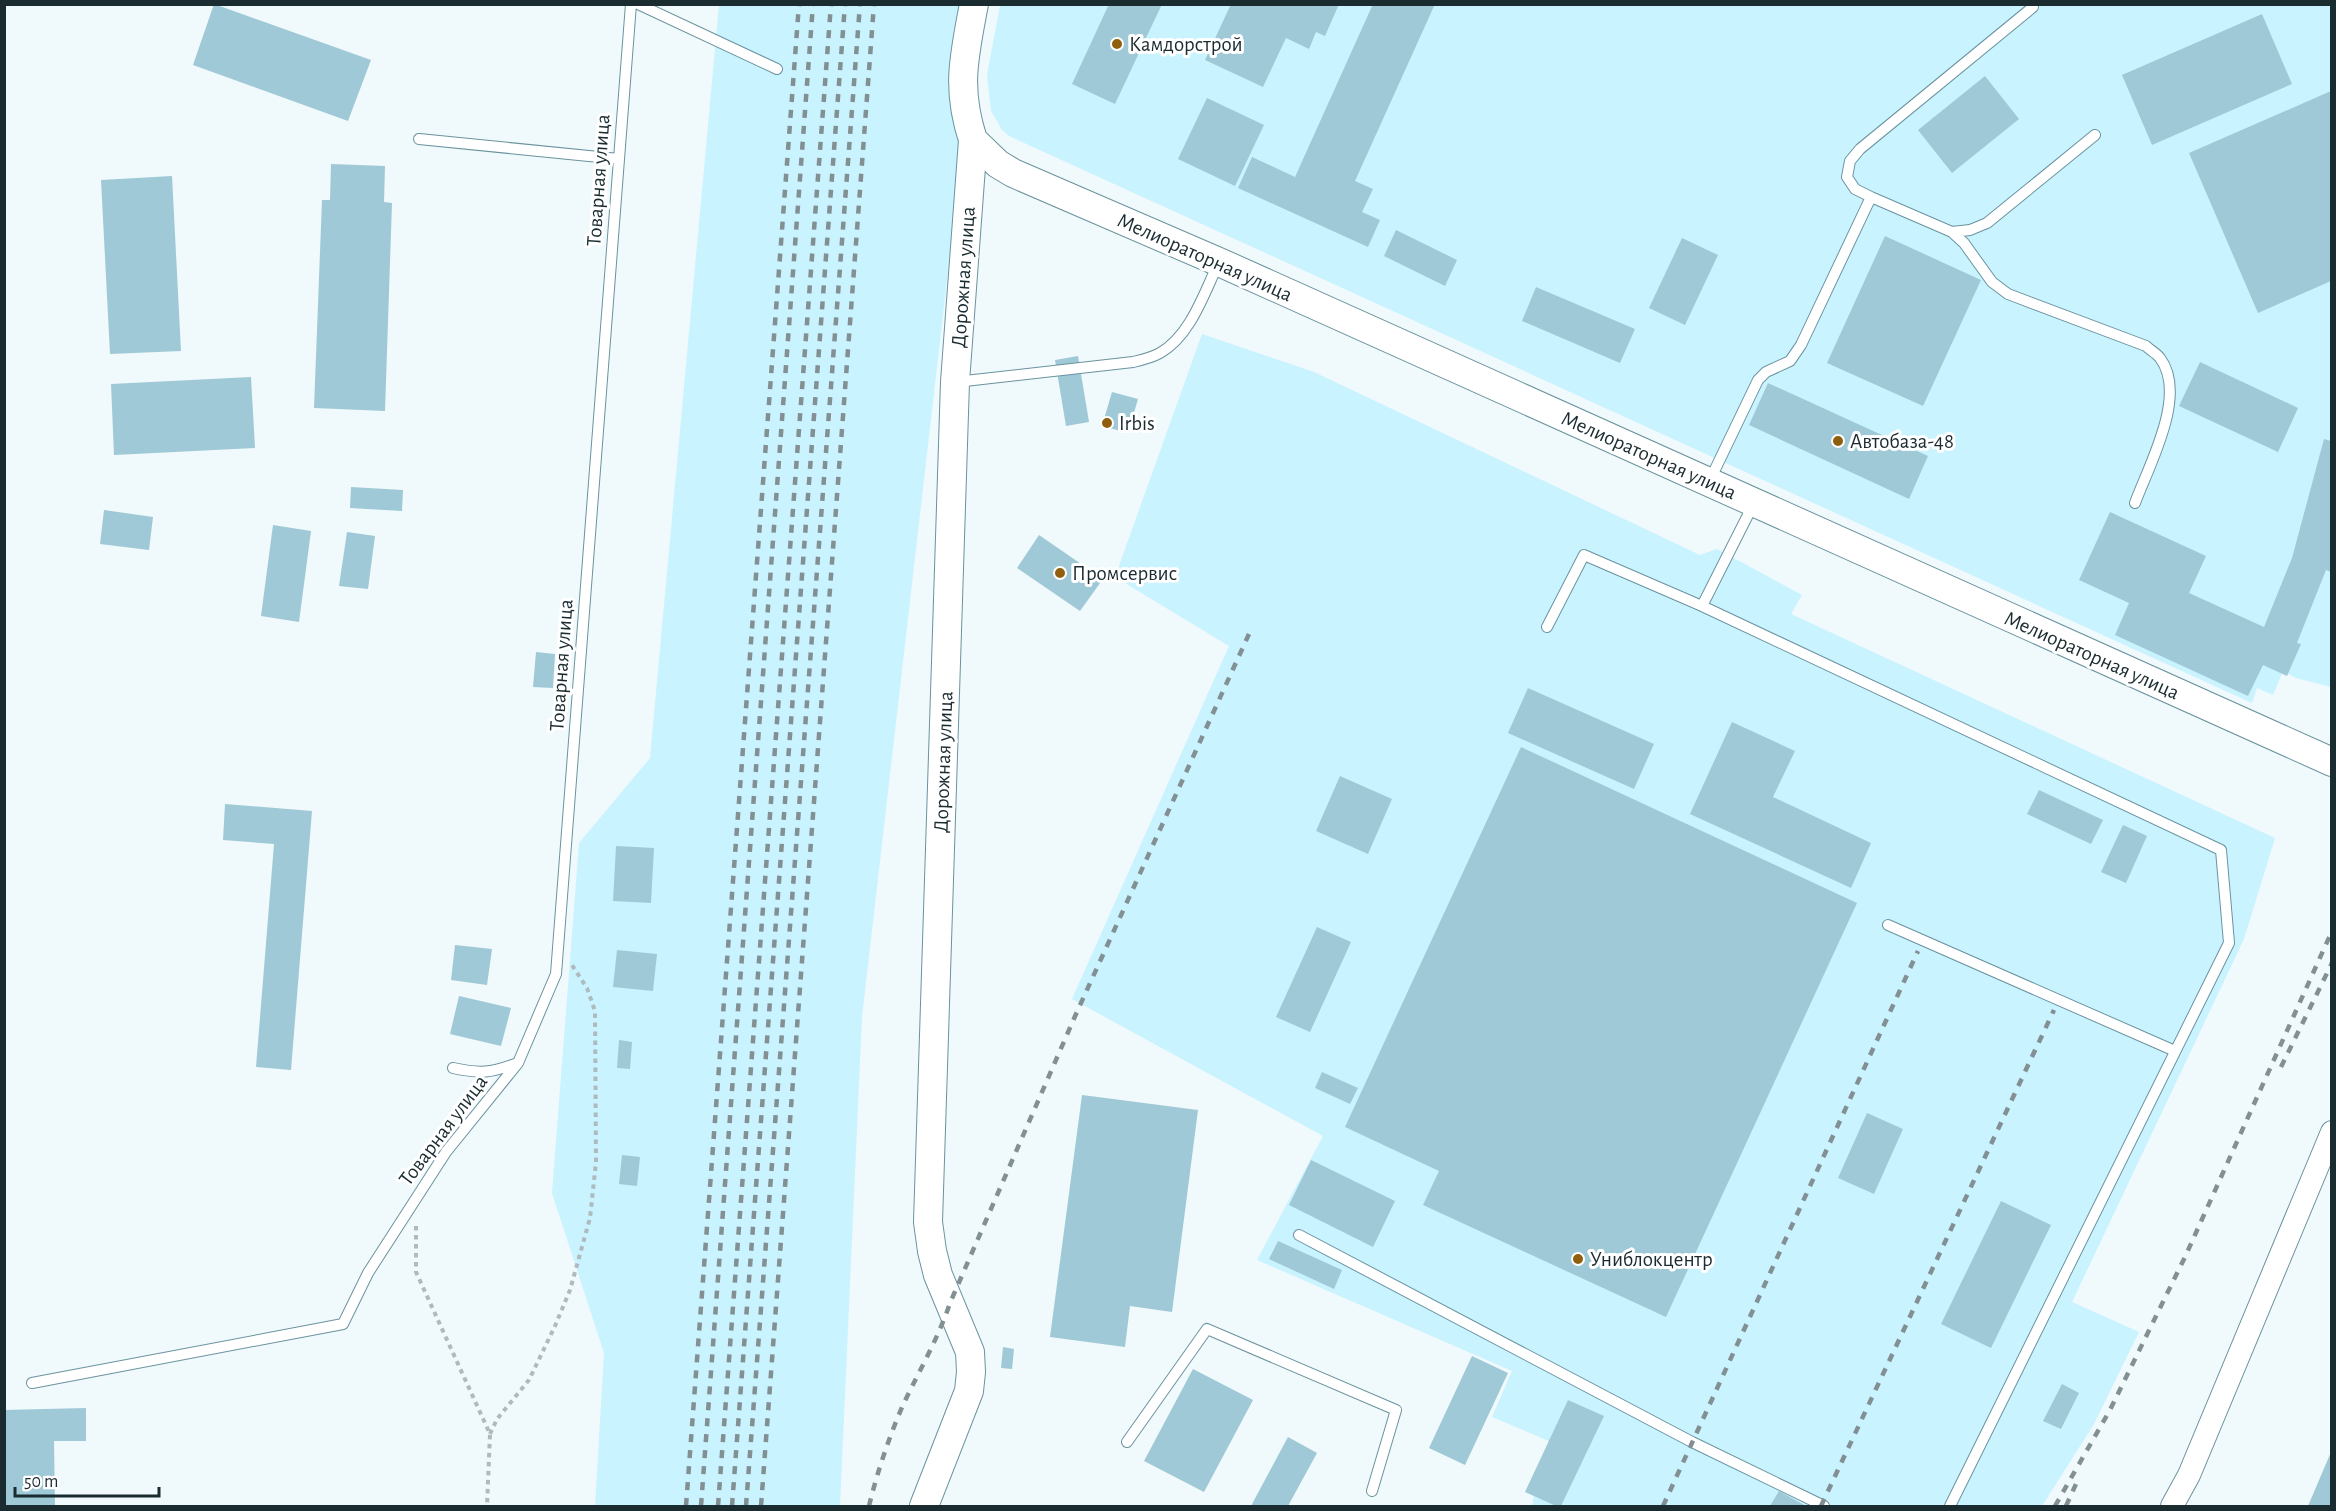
<svg xmlns="http://www.w3.org/2000/svg" width="2336" height="1511" font-family="'Alegreya Sans',sans-serif">
<rect width="100%" height="100%" fill="#f0f9fb"/>
<!-- built -->
<path fill="#c9f3ff" d="M719,5H976L964,133L862,1017L840,1506H595L604,1353L552,1193L579,843L650,758Z
M1000,5H2331V687L2296,678L2283,671L2273,695L2257,688L2252,703L1009,136L1002,130L991,111L987,75Z
M1202,334L1314,372L1700,555L1717,549L1802,595L1791,614L2275,838L2244,939L2072,1302L2139,1332L2094,1424L2042,1506H1532L1534,1495L1556,1444L1492,1417L1512,1371L1257,1260L1323,1136L1072,999L1229,646L1115,577Z"/>
<!-- building -->
<path fill="#9fc9d6" d="M214,4L371,60L348,121L193,65Z
M1109,4H1162L1115,104L1072,84Z
M1231,4H1339L1325,36L1316,32L1309,49L1286,38L1263,87L1205,60Z
M1373,4H1435L1355,181L1373,189L1362,212L1380,220L1368,247L1238,188L1252,157L1295,177Z
M2262,14L2292,84L2152,145L2122,75Z
M1985,76L2019,119L1952,173L1918,130Z
M2331,91V281L2258,313L2189,153Z
M1207,98L1264,125L1235,186L1178,159Z
M331,164L385,166L384,202L392,203L385,411L314,408L322,200H330Z
M172,176L181,351L110,354L101,180Z
M1396,230L1457,260L1445,286L1384,256Z
M1885,236L1981,280L1923,406L1827,363Z
M1682,238L1718,255L1685,325L1649,308Z
M1536,287L1635,329L1620,363L1522,321Z
M1078,356L1089,422L1066,426L1055,360Z
M2200,362L2298,408L2278,452L2179,406Z
M251,377L255,448L114,455L111,384Z
M1768,383L1928,456L1909,499L1749,425Z
M1112,392L1138,399L1128,433L1102,426Z
M2324,439L2331,441V572L2326,570L2297,643L2301,644L2287,676L2263,665L2248,696L2115,635L2129,603L2079,580L2110,512L2206,556L2189,593L2264,627L2292,558Z
M351,487L403,490L402,511L350,508Z
M104,510L153,517L149,550L100,544Z
M273,525L311,531L299,622L261,616Z
M347,532L375,536L368,589L339,586Z
M1039,535L1103,579L1080,611L1017,568Z
M536,652L555,654L553,688L533,687Z
M1528,688L1654,744L1634,789L1508,733Z
M1732,722L1795,751L1773,797L1871,843L1851,888L1690,814Z
M1521,747L1857,903L1666,1317L1423,1205L1439,1171L1345,1127Z
M1340,776L1392,799L1368,854L1316,831Z
M2039,790L2103,820L2091,844L2027,814Z
M225,804L312,811L291,1070L256,1067L274,844L223,840Z
M2123,825L2147,836L2126,883L2101,872Z
M616,846L654,848L651,903L613,901Z
M1317,927L1351,942L1310,1032L1276,1017Z
M455,945L492,949L487,985L451,980Z
M617,950L657,954L653,991L613,987Z
M459,996L511,1008L501,1046L450,1034Z
M619,1040L632,1042L630,1069L617,1068Z
M1322,1072L1358,1088L1350,1104L1315,1088Z
M1082,1095L1198,1110L1172,1312L1130,1306L1125,1347L1050,1337Z
M1867,1113L1903,1129L1874,1194L1838,1178Z
M622,1155L640,1157L637,1186L619,1184Z
M1311,1160L1395,1201L1373,1247L1289,1205Z
M2001,1201L2051,1225L1991,1348L1941,1324Z
M1278,1241L1342,1270L1334,1289L1269,1259Z
M1003,1347L1014,1349L1012,1369L1001,1368Z
M1472,1356L1508,1373L1465,1465L1429,1448Z
M1193,1369L1253,1400L1204,1492L1144,1461Z
M2062,1384L2079,1393L2061,1429L2043,1421Z
M1568,1400L1604,1416L1561,1506H1556L1525,1492Z
M86,1408V1441H54L55,1506H4V1410Z
M1288,1437L1317,1453L1288,1506H1251Z
M2331,1452V1506H2308Z
M1779,1491L1806,1506H1770Z"/>
<g fill="none" stroke-linecap="round" stroke-linejoin="round">
<defs>
<path id="service" d="M638,4L777,69
M419,139L619,159
M1871,197L1855,189L1847,177L1850,161L1860,149L2033,7
M1952,232L1964,243L1992,282L2008,294L2146,346C2150,350 2156,353 2160,358C2188,395 2149,465 2135,503
M956,382L1133,362C1142,360 1151,358 1160,353C1191,335 1204,293 1219,262
M1709,482L1758,380L1766,372L1790,361L1801,345L1871,197L1952,232L1970,230L1987,223L2095,135
M1702,606L2221,850L2229,943L1950,1506
M1547,627L1584,555L1702,606L1754,503
M1888,925L2175,1051
M453,1068C481,1074 490,1073 518,1063
M1299,1235L1692,1442L1824,1506
M32,1383L343,1324L368,1273L446,1152L518,1063L556,974L631,4
M1127,1442L1207,1329L1396,1410L1372,1491"/>
<path id="minor" d="M2172,1506L2189,1475L2332,1132"/>
<path id="tertiary" d="M973,140L998,164L1013,173L1219,262L2332,762
M924,1506L969,1391L971,1372L970,1352L938,1275L932,1251L928,1222L955,382L973,140C956,88 964,57 974,4"/>
</defs>
<!-- service casing -->
<use href="#service" stroke="#6a939f" stroke-width="12"/>
<!-- minor casing -->
<use href="#minor" stroke="#6a939f" stroke-width="24"/>
<!-- tertiary casing -->
<use href="#tertiary" stroke="#6a939f" stroke-width="30"/>
<!-- path -->
<path stroke="#aebabd" stroke-width="4" stroke-dasharray="4.5 4.5" stroke-linecap="butt" d="M416,1226V1272L490,1434L487,1506
M490,1434L497,1419L529,1380L555,1326L570,1290L590,1218L596,1162L595,1011L587,988L570,962"/>
<!-- service -->
<use href="#service" stroke="#fff" stroke-width="10"/>
<!-- minor -->
<use href="#minor" stroke="#fff" stroke-width="22"/>
<!-- tertiary -->
<use href="#tertiary" stroke="#fff" stroke-width="28"/>
<!-- rail -->
<path stroke="#839093" stroke-width="4.5" stroke-dasharray="8 8" stroke-linecap="butt" d="M2281,1067L2332,963
M686,1506L799,4
M701,1506L813,4
M718,1506L831,4
M732,1506L845,4
M746,1506L860,4
M761,1506L874,4
M869,1506C877,1473 889,1437 903,1405C919,1371 938,1339 950,1303L1076,1014L1249,634
M1663,1506L1918,951
M1821,1506L2054,1010
M2055,1506L2110,1410L2185,1257L2332,931
M2066,1506L2076,1484"/>
</g>
<!-- markers -->
<g fill="#905f0d" stroke="#fff" stroke-width="2">
<circle cx="1117" cy="44" r="6"/>
<circle cx="1107" cy="423" r="6"/>
<circle cx="1838" cy="441" r="6"/>
<circle cx="1060" cy="573" r="6"/>
<circle cx="1578" cy="1259" r="6"/>
</g>
<g text-anchor="middle" stroke-width="6" stroke-linejoin="round" paint-order="stroke">
<!-- poi labels -->
<g font-size="21" fill="#1b2c31" stroke="#fff" text-anchor="start">
<text x="1129" y="51">Камдорстрой</text>
<text x="1119" y="430">Irbis</text>
<text x="1850" y="448">Автобаза-48</text>
<text x="1072" y="580">Промсервис</text>
<text x="1590" y="1266">Униблокцентр</text>
</g>
<!-- street labels -->
<g font-size="21" fill="#1b2c31" stroke="#fff">
<text transform="translate(598 180) rotate(-86)" y="7">Товарная улица</text>
<text transform="translate(1205 257) rotate(24)" y="7">Мелиораторная улица</text>
<text transform="translate(963 277) rotate(-86)" y="7">Дорожная улица</text>
<text transform="translate(1649 455) rotate(24)" y="7">Мелиораторная улица</text>
<text transform="translate(2092 655) rotate(24)" y="7">Мелиораторная улица</text>
<text transform="translate(561 665) rotate(-86)" y="7">Товарная улица</text>
<text transform="translate(943 762) rotate(-88)" y="7">Дорожная улица</text>
<text transform="translate(443 1130) rotate(-53)" y="7">Товарная улица</text>
</g>
</g>
<!-- border -->
<rect width="2336" height="1511" fill="none" stroke="#1b2c31" stroke-width="12"/>
<!-- scale -->
<path d="M15 1487v9h144v-9" fill="none" stroke="#1b2c31" stroke-width="3"/>
<text x="24" y="1487" font-size="18" fill="#1b2c31" stroke="#ffffff" stroke-width="4.5" paint-order="stroke">50 m</text>
</svg>
